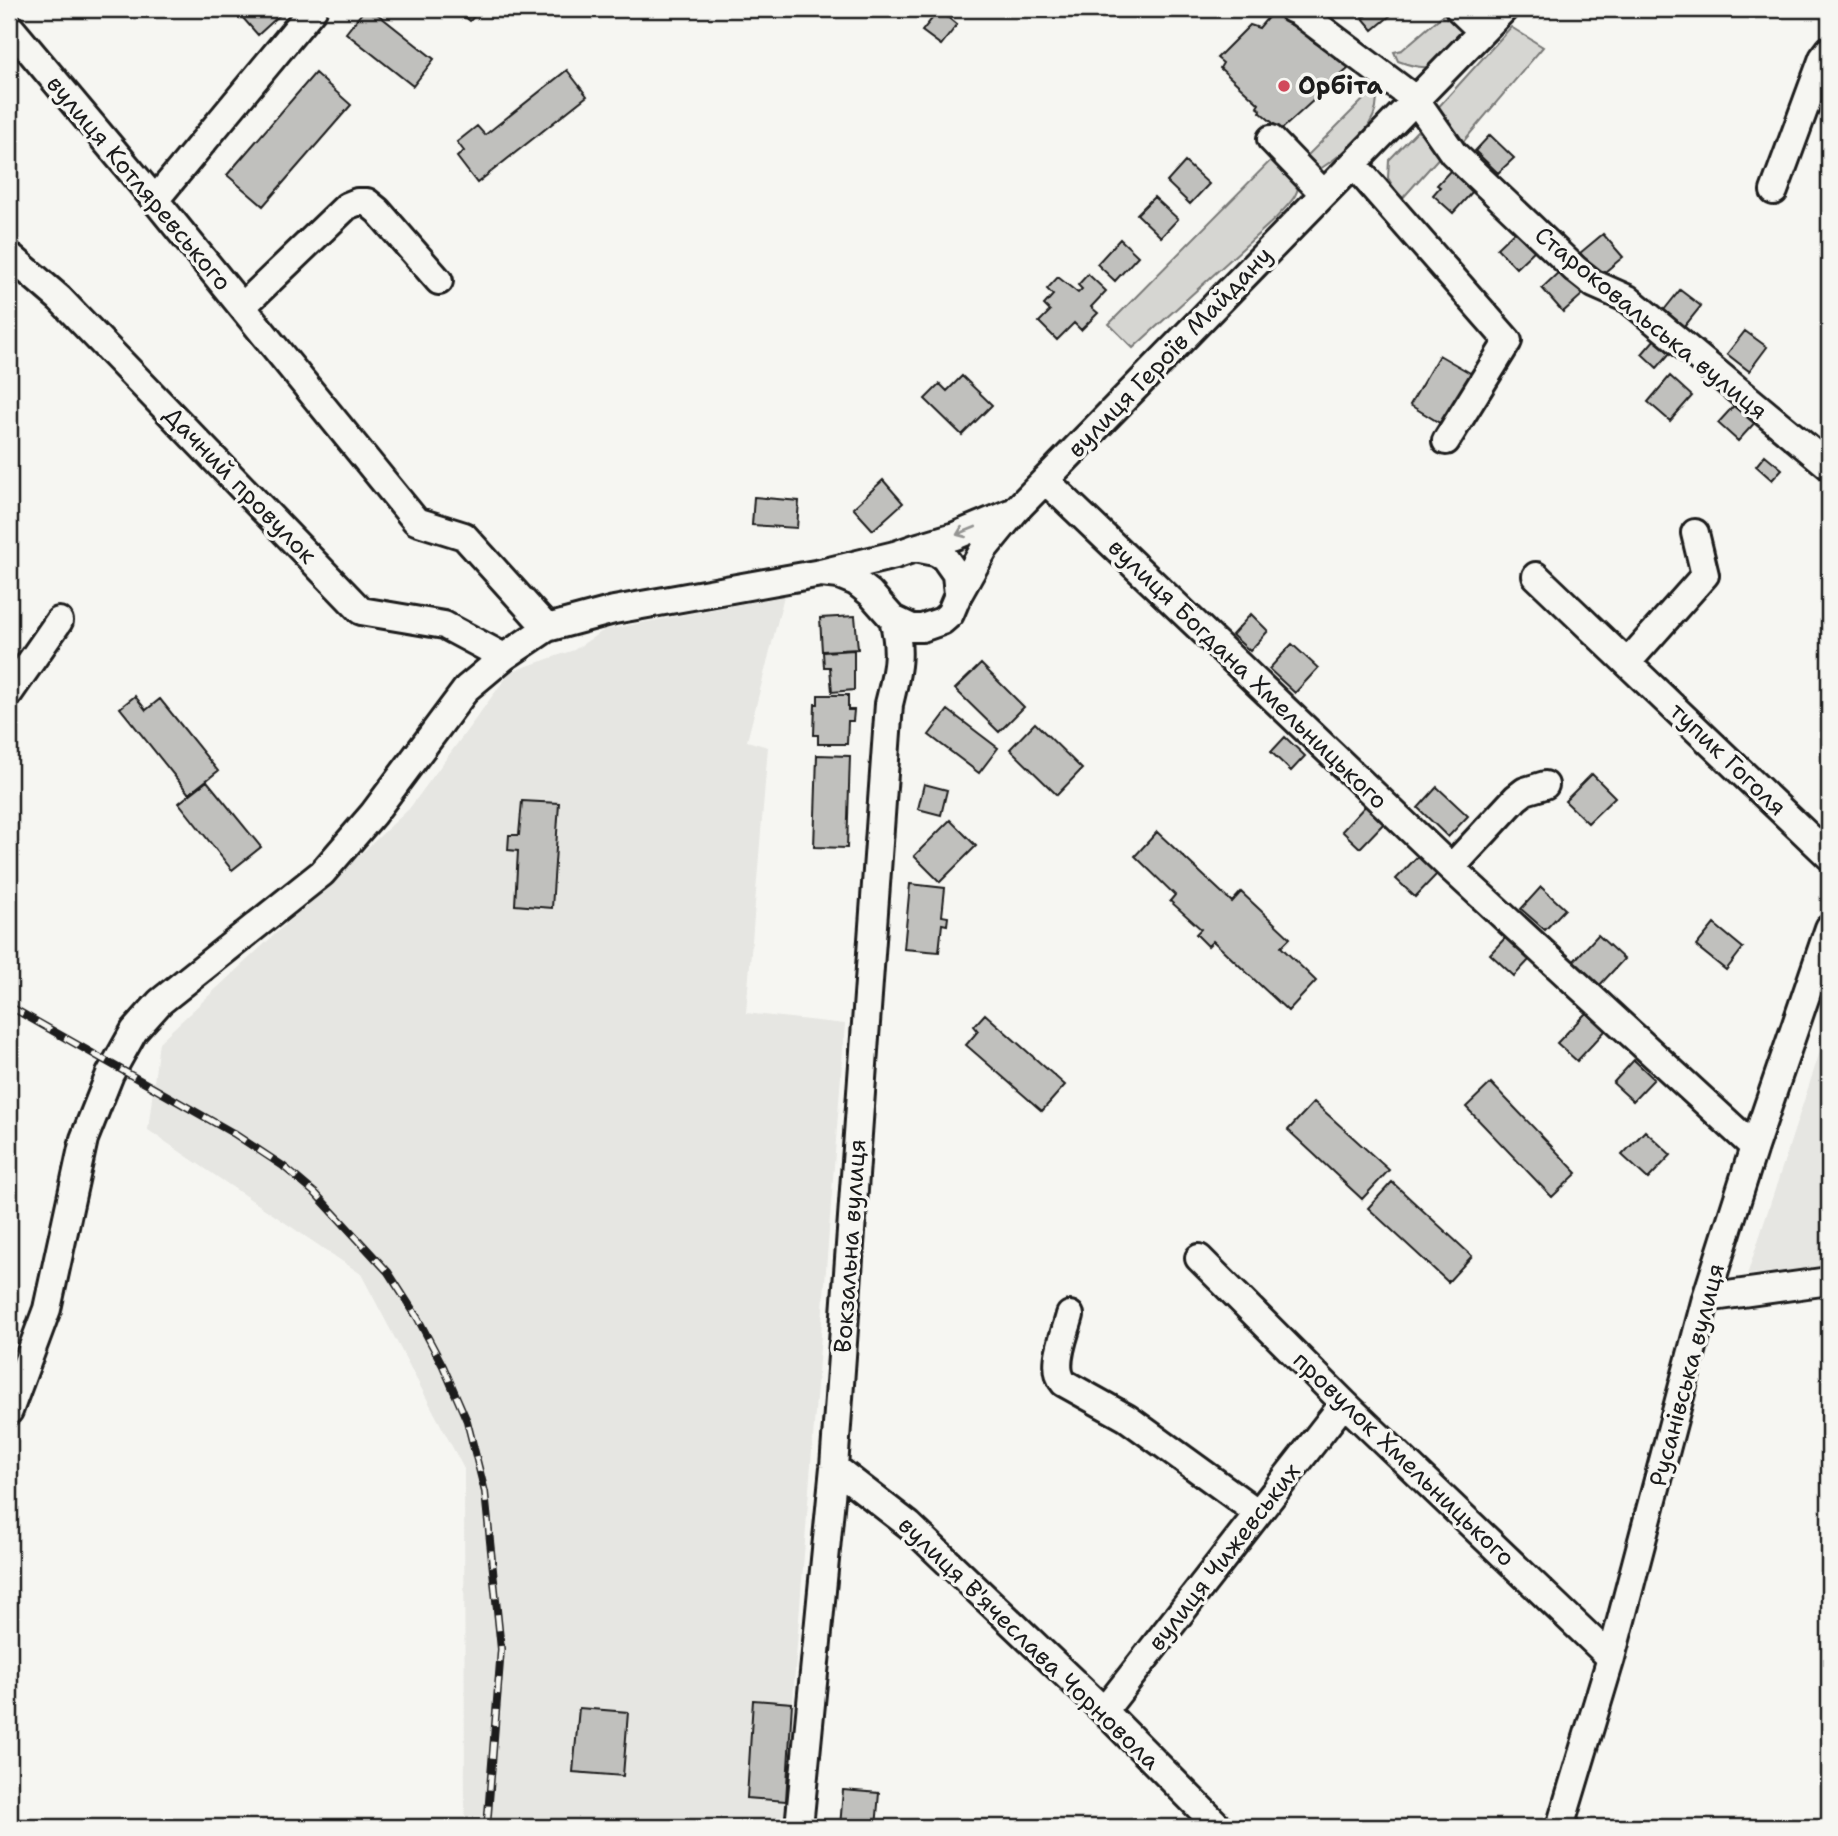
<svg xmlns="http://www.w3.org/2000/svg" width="1838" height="1836" font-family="'Shantell Sans',sans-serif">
<rect width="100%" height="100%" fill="#f6f6f2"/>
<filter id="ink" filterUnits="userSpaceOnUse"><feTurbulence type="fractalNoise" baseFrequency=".0143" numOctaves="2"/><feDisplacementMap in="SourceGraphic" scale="14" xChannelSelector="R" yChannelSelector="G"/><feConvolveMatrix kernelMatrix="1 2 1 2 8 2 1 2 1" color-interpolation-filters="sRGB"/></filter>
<g filter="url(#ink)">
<!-- built -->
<path fill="#e6e6e2" d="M784,596L747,741L768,747L746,1013L845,1024L794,1684L787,1827H465L464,1469L361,1274L148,1130L159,1042L409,809L510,672L574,650L604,630Z
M1829,1024V1266L1747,1275Z"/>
<!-- green -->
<path fill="#d6d6d2" stroke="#797977" stroke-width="2" d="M1458,13L1464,35C1438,63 1438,76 1398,61L1394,52L1402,50L1444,14Z
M1511,27L1543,47L1463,142L1434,112Z
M1376,93C1383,125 1343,154 1320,169L1304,159L1369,94Z
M1417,131L1436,140L1443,153L1401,200L1388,178L1389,160Z
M1275,156L1299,176C1300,197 1289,203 1276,218L1133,348L1109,324Z"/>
<!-- building -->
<path fill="#c0c0bd" stroke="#1c1c1c" stroke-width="2" d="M235,9H278L282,13L258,35Z
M365,9H371L434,59L413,86L346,33Z
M455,9H481L470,21Z
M1275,9L1291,20L1311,40L1350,67L1281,130L1260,112L1261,110L1257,107L1259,104L1220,68L1223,63L1217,58L1250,25L1259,28Z
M1358,9H1384L1391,15L1373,30L1362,17L1365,16Z
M939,10L957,25L941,45L922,31Z
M567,70L587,96L477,183L457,157L464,151L457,142L477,126L485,135Z
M315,73L351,105L263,206L227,175Z
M1490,135L1514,158L1498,173L1475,151Z
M1185,162L1209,184L1190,204L1167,182Z
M1451,170L1474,190L1453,213L1433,195L1440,187L1437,185Z
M1154,197L1178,219L1161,237L1137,214Z
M1517,229L1536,249L1516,268L1497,248Z
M1603,234L1623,257L1600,276L1580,253Z
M1120,239L1138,256L1115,281L1097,264Z
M1561,270L1583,294L1563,312L1542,288Z
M1088,274L1106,291L1091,307L1098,313L1081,330L1074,323L1057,340L1039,322L1050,311L1044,305L1053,295L1047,289L1058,277L1078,293L1082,289L1078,285Z
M1680,290L1701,306L1684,327L1664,310Z
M1745,331L1767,347L1749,371L1727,354Z
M1655,339L1670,353L1657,368L1642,354Z
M1439,355L1472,374L1443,425L1410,405Z
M962,376L992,405L962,435L925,399L940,384L947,391Z
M1670,376L1692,396L1670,421L1648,402Z
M1739,400L1759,418L1738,441L1718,423Z
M1765,455L1782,469L1772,480L1756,466Z
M883,480L903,503L873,530L853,508Z
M754,497L799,501L797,528L752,525Z
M1251,614L1268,631L1250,651L1232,635Z
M855,616L858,649L822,651L820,618Z
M1292,644L1318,668L1295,693L1269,669Z
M854,650V690L832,692L830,667H824L823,652Z
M981,664L1024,707L999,732L955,689Z
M818,695H848V710H854L853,721H848L847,744H818V735H814L815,704H818Z
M135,696L146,710L160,699L218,771L189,794L120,708Z
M948,710L998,748L979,773L929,735Z
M1035,723L1082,769L1057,795L1010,749Z
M1285,737L1305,756L1291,771L1271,752Z
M817,755L850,756L847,848L814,847Z
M1592,774L1615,797L1588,823L1565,801Z
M207,781L261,847L232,870L179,803Z
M924,784L947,790L941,815L918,809Z
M1437,787L1468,816L1448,837L1418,808Z
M522,801L559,803L552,908L515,905L518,851L508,850L509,835H519Z
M1368,803L1387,820L1360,848L1342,831Z
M950,820L976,846L940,882L914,856Z
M1157,832L1232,902L1241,892L1290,938L1281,947L1316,981L1288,1011L1213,941L1208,946L1196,934L1201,929L1170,901L1175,895L1135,856Z
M1418,856L1437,874L1415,897L1396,879Z
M910,884L945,888L942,916L948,917L947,925L942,924L939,952L904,949Z
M1541,887L1565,909L1545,930L1521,909Z
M1714,924L1743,948L1726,970L1696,946Z
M1598,935L1624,959L1598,987L1572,963Z
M1507,936L1531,958L1514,976L1490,954Z
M1586,1013L1605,1031L1577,1061L1557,1043Z
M985,1014L1065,1085L1042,1111L966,1045L978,1031L974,1026Z
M1634,1060L1654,1079L1633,1101L1613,1083Z
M1491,1083L1577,1173L1552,1197L1466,1107Z
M1314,1102L1389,1170L1362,1199L1288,1130Z
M1645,1131L1671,1155L1648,1179L1622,1155Z
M1392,1182L1472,1256L1448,1282L1368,1208Z
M753,1700L792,1703L786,1801L747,1798Z
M579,1708L628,1712L623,1776L573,1772Z
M843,1790L879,1793L876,1827H840Z"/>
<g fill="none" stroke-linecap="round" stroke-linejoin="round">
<defs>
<path id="minor" d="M1292,9L1299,12L1416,100L1453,153L1575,269L1594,284L1628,299L1829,466
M1459,9L1482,31
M9,26L155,200L416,521L464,536L547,628
M1271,139L1324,194
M1353,164L1508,341L1446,441
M1774,191L1823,58L1829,50
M155,200L313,9
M9,255L59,298L361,611L444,625L504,657
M242,307L347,206L357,202H367L378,211L439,281
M1045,480L1451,868L1754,1147
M915,548L955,536L1010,513
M1536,576L1829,856
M958,595L984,549L1015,511L1504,9
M1627,663L1705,575L1695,533
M9,693L59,621
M1451,868L1516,798L1525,791L1545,785
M1199,1258L1344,1403L1611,1658
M1706,1298L1829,1281
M1070,1315C1065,1335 1050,1367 1064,1383L1127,1418L1258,1513
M9,1411L47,1309L84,1139L110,1074L134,1031L160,1002L322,873L373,814L467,688L504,657L547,628L614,610L821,573L895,555L915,548L935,552L944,557L956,574L958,595L950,614L942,621L922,628H912L893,619L870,593L856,582L839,575L821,573
M834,1467L909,1525L1104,1711L1219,1827
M1104,1711L1344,1403
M799,1827L834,1467L889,704C897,672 902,652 893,619
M1560,1827L1611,1658L1706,1298L1754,1147L1829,928"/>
</defs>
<!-- minor casing -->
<use href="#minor" stroke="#1c1c1c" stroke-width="32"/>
<!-- minor -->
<use href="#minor" stroke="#f6f6f2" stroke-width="26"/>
<defs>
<path id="rail" d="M9,1006L233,1133L283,1166L316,1194L388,1272L417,1317L443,1366L467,1421L485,1492L501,1649L487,1827"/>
</defs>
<!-- rail casing -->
<use href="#rail" stroke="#1c1c1c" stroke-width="8"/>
<!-- rail -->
<use href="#rail" stroke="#f6f6f2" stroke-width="5" stroke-dasharray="16" stroke-linecap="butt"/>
</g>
<!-- one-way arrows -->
<defs><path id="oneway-shaft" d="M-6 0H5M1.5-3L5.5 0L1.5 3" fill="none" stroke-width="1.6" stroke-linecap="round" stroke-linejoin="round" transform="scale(1.75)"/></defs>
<use stroke="#949492" href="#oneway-shaft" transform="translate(966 531) rotate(158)"/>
</g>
<!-- markers -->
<circle fill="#d1495b" stroke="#f6f6f2" stroke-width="2.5" cx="1284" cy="86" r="7"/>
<g text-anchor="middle" stroke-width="7" stroke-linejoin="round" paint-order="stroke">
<!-- poi labels -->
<g font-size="24" font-weight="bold" fill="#1c1c1c" stroke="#f6f6f2" text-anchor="start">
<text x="1298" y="94">Орбіта</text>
</g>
<!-- street labels -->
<g font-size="24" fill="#1c1c1c" stroke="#f6f6f2">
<text transform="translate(139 183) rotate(50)" y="8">вулиця Котляревського</text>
<text transform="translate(1651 323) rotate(39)" y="8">Староковальська вулиця</text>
<text transform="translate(1170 352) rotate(-46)" y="8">вулиця Героїв Майдану</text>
<text transform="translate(240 485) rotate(46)" y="8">Дачний провулок</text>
<text transform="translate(1248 674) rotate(44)" y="8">вулиця Богдана Хмельницького</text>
<text transform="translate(1728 759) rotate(44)" y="8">тупик Гоголя</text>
<text transform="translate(850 1246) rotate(-86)" y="8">Вокзальна вулиця</text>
<text transform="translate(1687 1375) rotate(-75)" y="8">Русанівська вулиця</text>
<text transform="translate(1404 1459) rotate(44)" y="8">провулок Хмельницького</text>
<text transform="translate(1224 1557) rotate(-52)" y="8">вулиця Чижевських</text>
<text transform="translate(1029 1643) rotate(44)" y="8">вулиця В'ячеслава Чорновола</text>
</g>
</g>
<!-- margin -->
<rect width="1838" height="1836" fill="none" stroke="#f6f6f2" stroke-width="35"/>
<rect x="18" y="18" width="1803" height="1801" fill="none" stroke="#1c1c1c" stroke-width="2.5" filter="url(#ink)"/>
</svg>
